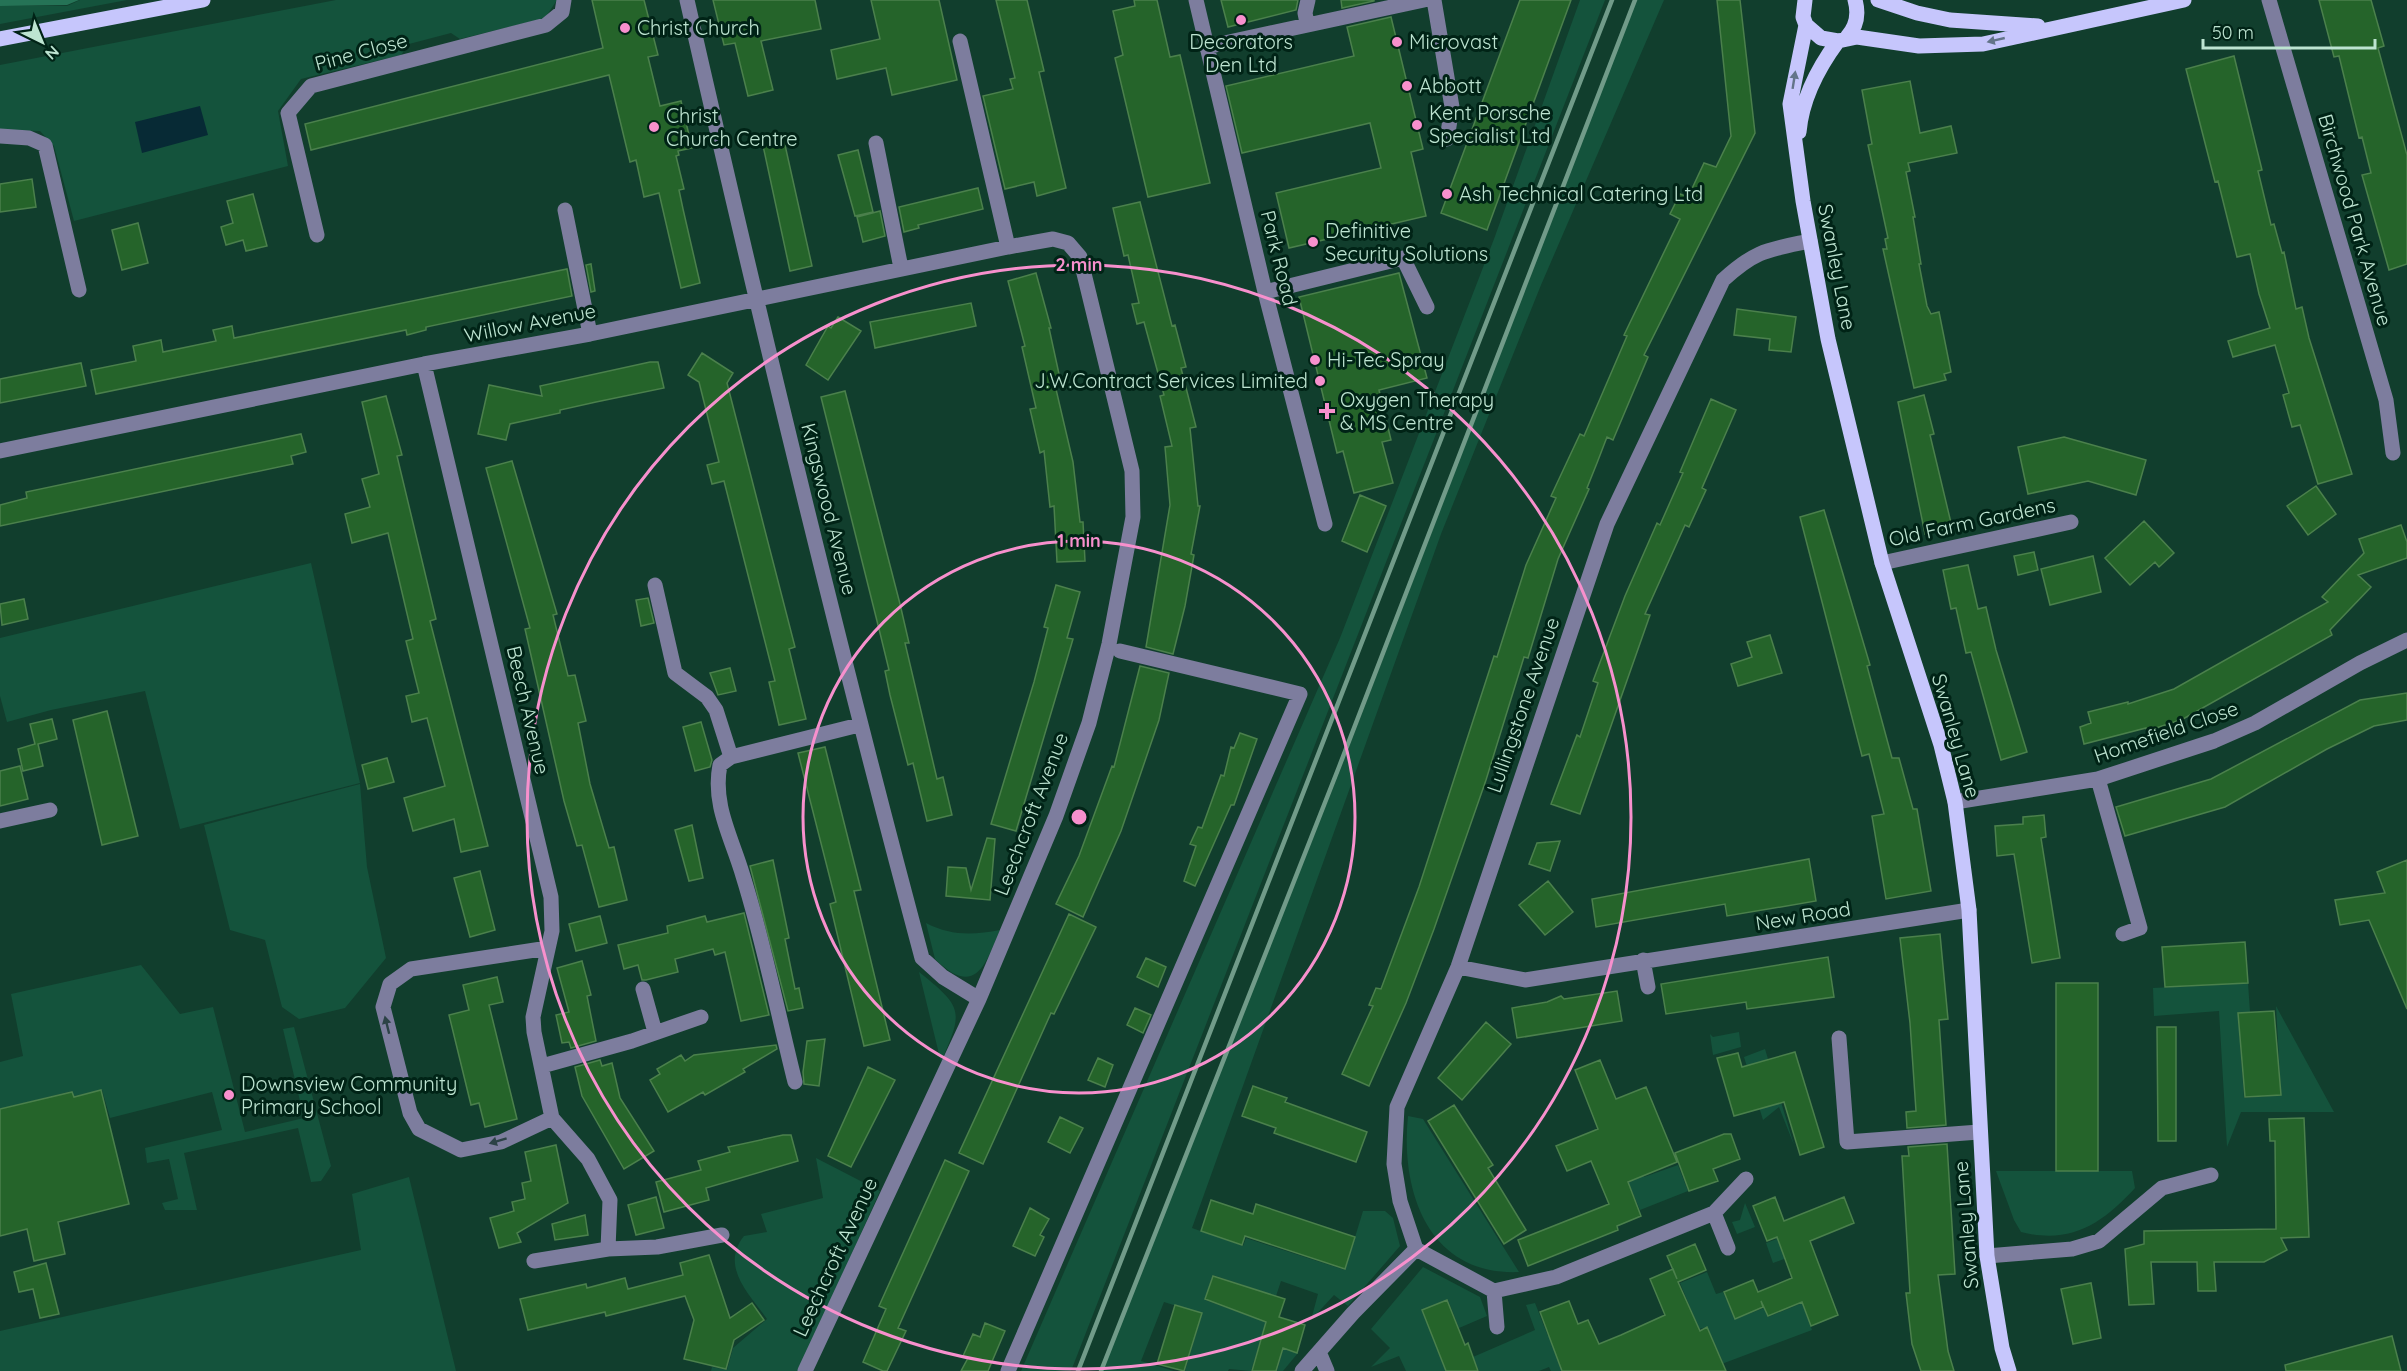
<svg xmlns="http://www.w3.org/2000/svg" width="2407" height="1371" font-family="Quicksand,sans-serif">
<rect width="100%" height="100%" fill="#113e2d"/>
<!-- green -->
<path fill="#14533c" d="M80,0H127L0,24V6H67Z
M336,0H557L545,18L460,39L451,33L409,44L401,55L301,79L278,111L288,166L74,221L54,146L40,131L0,130V65Z
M1580,0H1605L1071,1371H1021L1340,638L1494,239Z
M1636,0H1664L1541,285L1441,534L1192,1228L1243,1246L1246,1238L1345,1270L1363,1211H1385L1393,1218L1400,1246L1348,1306L1334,1295L1311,1320L1318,1294L1281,1281L1276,1296L1213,1275L1205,1300L1277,1326L1260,1342L1251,1371L1229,1369L1228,1371H1185L1202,1314L1164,1302L1141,1361L1174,1371H1100L1341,768Z
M311,563L360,783L180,829L145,691L51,710L7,722L0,696V638Z
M360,784L367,867L386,958L345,1008L299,1019L282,1007L265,940L230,930L204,825Z
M926,923C951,936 973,935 1000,930C985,966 975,998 935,959Z
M141,965L180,1014L213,1007L245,1132L304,1118L283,1029L294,1027L331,1166L321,1181L311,1182L298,1128L184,1153L197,1210H165L162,1203L178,1199L169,1159L147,1163L145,1148L222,1130L212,1092L110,1118L102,1090L74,1096L72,1091L0,1109V1062L23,1056L11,994Z
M919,972C964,1008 963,1011 941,1062Z
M2248,983L2250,1012L2238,1013L2244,1098L2281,1095L2276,1006L2334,1112H2241L2227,1147L2219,1011L2154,1016L2153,988Z
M1739,1032L1741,1047L1713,1055L1710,1034L1713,1037Z
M1765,1049L1794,1145L1779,1107L1763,1120L1744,1057Z
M1408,1116L1423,1119L1519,1272C1429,1276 1400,1192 1408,1116Z
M1635,1155L1644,1177L1678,1165L1688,1191L1640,1210L1617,1156Z
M816,1158L880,1191L799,1371H711L712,1367L727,1370L733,1348L767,1319C751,1296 719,1267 744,1236L767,1232L761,1214L823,1198Z
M1996,1171H2132L2135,1188C2103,1223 2071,1245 2021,1232L2014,1220Z
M409,1177L456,1371H0V1331L361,1250L352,1194Z
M1745,1203L1755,1227L1737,1234L1732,1222L1740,1220Z
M1787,1235L1795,1255L1773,1263L1766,1243Z
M1423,1267L1480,1297L1487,1316L1459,1328L1448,1300L1422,1310L1438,1351L1453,1371H1406L1399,1356L1371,1367L1390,1348L1371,1329Z
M1707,1272L1716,1294L1723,1292L1735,1319L1764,1308L1768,1317L1802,1303L1812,1330L1703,1371L1723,1362L1707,1327L1699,1329L1680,1283Z
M1535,1303L1548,1336L1564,1331L1580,1371H1551L1549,1367L1539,1371H1479L1473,1357L1535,1330L1526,1305Z
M1283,1349L1298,1353L1283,1371H1277Z"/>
<!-- forest -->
<path fill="#257356" d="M0,0H79L67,5L0,6Z"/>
<!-- water -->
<path fill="#072a35" d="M200,106L208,135L142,153L135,122Z"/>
<!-- building -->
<path fill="#25642a" stroke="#4b804c" stroke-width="1.5" d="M592,0H644L658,55L648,57L660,106L681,101L692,148L678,151L679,155L676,156L684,189L679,190L683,209L700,283L681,288L659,193L644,197L636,160L630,162L609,75L311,150L305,124L603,48Z
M713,0H815L821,29L761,41L773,90L748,96L735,43L724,45Z
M871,0H939L957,80L892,95L886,68L837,79L831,50L880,39Z
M996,0H1027L1044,71L1039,72L1066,188L1037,196L1034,182L1005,189L983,96L1013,89L1010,79L1015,78Z
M1134,0H1157L1170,57L1180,55L1210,183L1148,197L1115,58L1123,55L1113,11L1135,6Z
M1221,0H1298L1296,10L1228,27Z
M1341,0H1374V1L1342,8Z
M1520,0H1571L1487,230L1441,213Z
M1717,0H1740L1755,133L1644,355L1648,357L1613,440L1607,437L1597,463L1587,488L1589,489L1558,559L1528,658L1524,657L1486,780L1434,929L1406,1003L1369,1086L1342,1074L1373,1006L1369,1005L1376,988L1381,989L1419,887L1494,656L1497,657L1526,565L1556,498L1551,496L1580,434L1584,436L1627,336L1624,335L1680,219L1670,214L1680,194L1688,197L1704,163L1716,167L1731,136Z
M2319,0H2371L2384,46L2378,48L2407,155V264L2389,270L2362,175L2371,173L2362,137L2359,138L2339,56L2334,57Z
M1391,17L1423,149L1411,152L1426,216L1289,248L1276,193L1381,168L1370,123L1242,153L1226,86L1354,56L1347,27Z
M2234,56L2262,170L2258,171L2271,225L2274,224L2282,253L2284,252L2296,309L2302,307L2309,338L2352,474L2318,484L2300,425L2292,427L2283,395L2289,393L2275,345L2233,357L2228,341L2270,328L2259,294L2250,254L2237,257L2218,181L2215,182L2186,69Z
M1910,81L1920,133L1951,126L1957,153L1908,163L1910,171L1906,172L1915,217H1913L1921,264H1919L1927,306L1931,314L1939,312L1951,372L1944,374L1946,380L1914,388L1883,249H1887L1885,239L1888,238L1868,145L1872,144L1862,90Z
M783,136L812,266L790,271L762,141Z
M858,150L873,212L855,216L838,155Z
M32,179L36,207L0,212V184Z
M978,188L983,209L918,225L919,228L904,232L899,207Z
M253,194L267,246L246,251L243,240L226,245L221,227L233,223L227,201Z
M1140,202L1172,326L1175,325L1186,367L1181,368L1196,427L1190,428L1198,506H1200L1191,554L1194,555L1185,606L1173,654L1146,647L1170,505L1165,447L1172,446L1160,396L1164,395L1144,322L1137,324L1132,304L1139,303L1128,255L1124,256L1113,208Z
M880,211L885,236L863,242L857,217Z
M138,223L148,263L122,270L112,230Z
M591,264L595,291L591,292L586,265Z
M567,269L572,296L426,327V330L407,335L406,330L96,394L91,370L136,361L133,346L161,340L163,352L216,341L213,330L232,326L234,338Z
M1036,273L1051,328H1049L1061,383L1055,385L1073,462L1080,522H1083L1085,561L1057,562L1054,506L1050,507L1044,451L1040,453L1030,409L1036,408L1022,347L1025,346L1008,281Z
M1399,273L1427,378L1379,390L1391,440L1382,442L1393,483L1354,493L1343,451L1337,453L1299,297Z
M971,303L976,326L875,348L870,322Z
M1737,309L1796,317L1791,352L1769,350L1770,339L1734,335Z
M838,317L861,331L828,380L806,365L828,326L831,328Z
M702,353L733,373L727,383L795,647L789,649L806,719L779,725L769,682L775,681L724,481L712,484L707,465L719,462L699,382L688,375Z
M650,362H658L664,388L596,402L560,410V413L510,424L506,440L478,434L489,385L542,396L540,386Z
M81,363L86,386L0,403V379Z
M845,391L900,604L909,643H905L937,779L943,777L952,815L927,821L913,763L908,765L890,695L885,671L889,670L879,629L821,397Z
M1924,395L1934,434L1930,435L1952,527L1925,534L1898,402Z
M386,396L402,455L397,456L436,619L430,621L488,846L461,852L454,819L413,831L404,798L445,786L427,718L412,722L406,696L419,693L406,641L413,639L388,533L352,543L345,514L370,507L362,479L379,474L362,402Z
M1711,399L1736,410L1702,488L1706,490L1689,527L1685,525L1645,614L1650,615L1580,814L1551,804L1577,735L1580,737L1598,683L1593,681L1625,596L1657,523L1660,525L1683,473L1680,472Z
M301,434L306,452L291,456L293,464L0,526V505L27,498L26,492Z
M2064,437L2146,460L2136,495L2088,481L2028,494L2018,447Z
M512,461L557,614L553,615L568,676L575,675L586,721L578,723L590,784L609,848L614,847L627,900L599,907L582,845L577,846L564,801L525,629L530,628L486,468Z
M2316,486L2336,514L2308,535L2287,506Z
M1360,495L1386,506L1367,552L1342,541Z
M1824,510L1870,665L1867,666L1892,758H1899L1913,809H1917L1931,891L1886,899L1872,816L1884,814L1869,754L1862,756L1800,517Z
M2144,521L2174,553L2159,567L2155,562L2130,585L2105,558Z
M2401,525L2407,542V558L2358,575L2371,587L2330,630L2332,635L2183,719L2147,731L2146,728L2084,744L2080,727L2091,723L2088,712L2128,702V704L2174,689L2328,602L2322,597L2364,553L2359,539Z
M2034,552L2038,570L2018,575L2014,556Z
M2093,556L2101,592L2050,605L2041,569Z
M1968,565L1978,609L1986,607L1996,650L2027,752L2001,760L1971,652L1966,653L1956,608L1951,609L1943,570Z
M1056,585L1080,592L1067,638L1073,639L1016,831L991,824L1034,682L1048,628L1044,627Z
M648,598L654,623L641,626L636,600Z
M24,599L28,619L2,625L0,604Z
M1770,635L1782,673L1738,686L1731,664L1752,657L1747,642Z
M1140,666L1169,673L1159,720L1121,831L1083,917L1056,904L1079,856L1112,766L1114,767Z
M730,668L736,691L718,695L710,673Z
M2407,693V720L2374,726L2327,749L2225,807L2125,836L2116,807L2211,779L2360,700Z
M107,711L138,836L102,845L73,720Z
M52,719L57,739L38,744L43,766L23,771L18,749L35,744L30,724Z
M701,722L712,760L710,767L695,771L683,727Z
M1240,733L1257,739L1234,805H1231L1195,886L1184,881L1196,846L1190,844L1198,827L1202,828L1221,775L1224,776L1231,747L1234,748Z
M825,747L861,890L854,891L890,1040L864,1046L830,904L836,902L798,753Z
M387,758L394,782L368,789L362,765Z
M20,766L28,799L0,806V771Z
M2044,815L2046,837L2041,838L2060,958L2032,963L2014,854L1997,856L1995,826L2023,824V817Z
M692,825L703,878L689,881L675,830Z
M987,838L995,839L990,900L946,896L948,867L966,868L971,890Z
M1560,841L1550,871L1529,864L1537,843Z
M1809,859L1816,901L1727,916L1725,904L1596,927L1592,899Z
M773,860L789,938L785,939L795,989L799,988L803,1008L788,1011L750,866Z
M2407,860V1009L2369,920L2340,925L2335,900L2385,893L2377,872Z
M480,871L495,930L470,937L454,878Z
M1548,881L1573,912L1545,935L1519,905Z
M744,913L769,1015L741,1021L725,952L715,955L713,949L675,959L678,972L646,980H642L638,965L624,969L618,945L668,933L667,926L705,916L707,922Z
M1069,914L1096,927L1054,1014L1051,1013L983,1164L959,1153Z
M600,916L607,943L576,951L569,924Z
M1940,934L1948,1019L1939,1020L1946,1125L1907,1128L1906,1112L1916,1111L1910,1023L1900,938Z
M2245,942L2248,983L2165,987L2162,947Z
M1828,957L1834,997L1747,1009L1746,1002L1666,1014L1661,984Z
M1146,958L1166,967L1158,987L1137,977Z
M582,961L591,995L587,996L596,1041L571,1048L569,1042L562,1043L556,1015L569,1012L557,968Z
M497,977L503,1002L489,1005L517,1119L485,1127L479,1103L471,1105L449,1015L469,1010L463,985Z
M2056,983H2098V1171H2056Z
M1617,991L1622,1021L1517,1038L1512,1008L1547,1002L1561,996L1564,999Z
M1135,1008L1151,1015L1143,1033L1127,1025Z
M2274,1011L2281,1095L2245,1097L2238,1013Z
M1486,1022L1511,1044L1462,1100L1438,1078Z
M2157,1027H2176V1141H2158Z
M825,1039L819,1086L804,1084L803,1072L807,1041Z
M776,1045L777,1049L743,1069L745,1072L705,1095L703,1092L668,1112L650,1080L660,1074L657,1069L681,1055L685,1061L694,1055Z
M1795,1052L1824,1147L1800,1155L1784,1102L1734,1116L1717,1058L1738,1053L1742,1067Z
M1098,1058L1113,1065L1105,1087L1088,1080Z
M600,1060L602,1066L612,1063L620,1098L654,1151L624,1169L582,1096L575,1067Z
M1600,1060L1616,1099L1646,1087L1677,1162L1628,1182L1641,1216L1617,1226L1618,1230L1528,1266L1518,1240L1609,1204L1591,1161L1567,1171L1556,1146L1598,1129L1575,1070Z
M868,1067L895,1080L851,1167L828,1156Z
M1253,1086L1287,1098L1285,1102L1367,1132L1356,1162L1274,1133L1276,1128L1242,1116Z
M101,1090L129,1204L58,1222L65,1254L34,1261L27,1229L0,1236V1109L72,1092L74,1097Z
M1454,1105L1493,1165L1488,1168L1526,1230L1504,1244L1428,1121Z
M1060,1117L1083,1128L1070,1153L1048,1142Z
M2304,1118L2309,1237L2281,1238L2287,1250L2264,1262H2214L2216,1291H2198L2197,1262H2151L2154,1304L2129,1305L2125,1249L2144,1244V1231L2276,1229L2275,1141H2270L2269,1119Z
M1724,1134H1731L1740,1159L1713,1169L1718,1181L1689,1191L1675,1153Z
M783,1135H791L798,1161L706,1188L709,1200L664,1212L656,1182L701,1170L698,1161L730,1152L728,1147Z
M1947,1144L1955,1274L1938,1275L1948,1351L1954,1371H1921L1912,1344L1906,1293H1910L1902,1156H1909L1908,1147Z
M556,1145L568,1203L517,1233L521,1242L499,1248L490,1218L514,1211L512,1202L525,1199L522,1183L531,1181L525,1152Z
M945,1160L969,1171L898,1328L906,1331L887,1371H883L863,1362L886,1309L879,1306Z
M656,1197L664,1228L636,1235L628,1205Z
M1775,1197L1784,1221L1844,1197L1854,1223L1810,1241L1838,1315L1811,1326L1802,1302L1768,1316L1761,1301L1763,1307L1735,1319L1724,1292L1753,1280L1758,1292L1792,1278L1777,1237L1767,1241L1753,1206Z
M1211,1200L1253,1214L1256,1204L1355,1237L1345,1269L1245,1236L1242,1245L1201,1231Z
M1030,1208L1049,1219L1040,1235L1044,1237L1035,1256L1013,1246Z
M585,1215L588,1235L555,1240L552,1224Z
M1695,1244L1706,1270L1678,1282L1700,1331L1707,1327L1726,1371H1562L1540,1312L1569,1301L1578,1324L1588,1320L1599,1344L1621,1335L1665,1315L1650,1279L1673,1269L1677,1279L1667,1256Z
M709,1255L730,1318L752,1303L764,1320L734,1340L726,1369L684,1359L694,1320L685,1296L606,1316L605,1312L528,1330L520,1299L586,1284L587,1288L625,1278L628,1289L683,1275L680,1263Z
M46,1263L59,1314L40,1318L33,1289L19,1292L14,1272Z
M1213,1276L1285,1299L1279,1317L1305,1325L1297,1353L1283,1348L1276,1371H1252L1266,1322L1205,1299Z
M2091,1283L2101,1338L2073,1344L2061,1289Z
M1447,1300L1465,1345L1468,1343L1478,1371H1446L1422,1310Z
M1175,1305L1202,1313L1184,1371L1157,1364Z
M985,1323L1005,1331L988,1371H961L968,1358L963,1356L973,1334L980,1337Z
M2392,1336L2401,1371H2286L2285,1365Z"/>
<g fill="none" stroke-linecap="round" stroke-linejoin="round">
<!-- minor -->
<path stroke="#7d7d9e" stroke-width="15" d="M687,0C760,321 837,641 922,958L943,977L979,999
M1196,0L1265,292L1325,524
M1434,0L1452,107L1447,139
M2269,0L2386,400L2393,453
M1307,23L1305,13L1308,0
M960,41L1008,247
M1206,47L1424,0
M0,136L29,138L45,145L79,290
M876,143L901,268
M565,210L590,334
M317,235L288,113L311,86L546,25L562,12L564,0
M1265,292L1403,258L1427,307
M424,364L551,897L552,931L533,1017L534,1032L552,1118L588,1159L610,1200L608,1249L657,1247L722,1235
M0,451L424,364L590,334L1008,247L1053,239L1068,243L1080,257L1132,471L1133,517L1109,644L1089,723L1056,816L979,999L805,1371
M1882,563L2071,522
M655,585L675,673L707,697L716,710L731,757
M2098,779L2140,928L2123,934
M1955,802L2098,779L2214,741L2255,723L2360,663L2407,640
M0,821L50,810
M548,948L411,969L390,984L383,1007L410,1113L419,1129L461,1150L501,1142L552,1118
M1643,960L1648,987
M1458,967L1525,980L1969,910
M643,989L655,1032
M1839,1038L1847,1142L1979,1132
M542,1066L632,1041L701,1017
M795,1082C778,1014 764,943 743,876C732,838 712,805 720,765L731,757L859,725
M1714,1213L1728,1248
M1416,1249L1494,1291L1556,1277L1714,1213L1746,1179
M1987,1256L2072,1249L2099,1241L2162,1188L2211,1175
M534,1261L608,1249
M1494,1291L1497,1327
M1319,1352L1327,1371
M1008,1371L1300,694L1120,651
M1302,1371L1353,1313L1416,1249L1400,1201L1394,1164L1397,1107L1458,967L1607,524L1723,280C1756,250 1767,250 1810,241"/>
<!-- major -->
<path stroke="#c6c6fc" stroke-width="15" d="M1805,0L1803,17L1806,25L1821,38L1838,41L1857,37L1919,46L1983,44L2184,0
M1878,0L1917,13L1950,20L2038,26
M1806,25L1790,104L1803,201L1828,339L1882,563L1941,745L1955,802L1969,910L1987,1256L2002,1348L2009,1371
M1847,37C1857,26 1859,14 1855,0
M0,39L203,0
M1799,132C1802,98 1818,68 1838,41"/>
<!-- rail -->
<path stroke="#719b89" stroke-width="4.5" d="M1078,1371L1612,0
M1101,1371L1339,767L1635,0"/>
</g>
<!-- one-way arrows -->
<defs><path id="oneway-solid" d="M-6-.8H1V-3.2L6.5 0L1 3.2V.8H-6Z" transform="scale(1.5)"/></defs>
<g fill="#637489">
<use href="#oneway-solid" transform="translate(1996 40) rotate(167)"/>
<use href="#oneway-solid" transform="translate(1794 80) rotate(-81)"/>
</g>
<g fill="#2c4246">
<use href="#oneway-solid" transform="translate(387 1025) rotate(-104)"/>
<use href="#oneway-solid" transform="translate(498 1141) rotate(163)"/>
</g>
<!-- distance rings -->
<g fill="none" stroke="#f790cd" stroke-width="3">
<circle cx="1079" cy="817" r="276"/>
<circle cx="1079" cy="817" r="552"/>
</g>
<!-- markers -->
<g fill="#f790cd" stroke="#002316" stroke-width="2">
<circle cx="1241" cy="20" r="6"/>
<circle cx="625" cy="28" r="6"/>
<circle cx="1397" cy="42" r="6"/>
<circle cx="1407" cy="86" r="6"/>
<circle cx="1417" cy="125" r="6"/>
<circle cx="654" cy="127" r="6"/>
<circle cx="1447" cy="194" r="6"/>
<circle cx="1313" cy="242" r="6"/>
<circle cx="1315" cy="360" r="6"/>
<circle cx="1320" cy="381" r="6"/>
<path d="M1324 402h6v6h6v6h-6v6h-6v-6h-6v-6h6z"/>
<circle cx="229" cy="1095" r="6"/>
</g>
<g text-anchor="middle" stroke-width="6" stroke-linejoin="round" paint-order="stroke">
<!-- poi labels -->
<g font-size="20" fill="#bde4d1" stroke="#002316" text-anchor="start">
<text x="637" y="35">Christ Church</text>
<text x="1241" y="49" text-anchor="middle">Decorators<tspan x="1241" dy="23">Den Ltd</tspan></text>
<text x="1409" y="49">Microvast</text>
<text x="1419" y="93">Abbott</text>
<text x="1429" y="120">Kent Porsche<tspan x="1429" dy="23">Specialist Ltd</tspan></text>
<text x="666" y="123">Christ<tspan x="666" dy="23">Church Centre</tspan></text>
<text x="1459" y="201">Ash Technical Catering Ltd</text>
<text x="1325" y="238">Definitive<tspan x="1325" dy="23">Security Solutions</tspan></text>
<text x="1327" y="367">Hi-Tec Spray</text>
<text x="1308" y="388" text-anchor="end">J.W.Contract Services Limited</text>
<text x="1340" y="407">Oxygen Therapy<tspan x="1340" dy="23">&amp; MS Centre</tspan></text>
<text x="241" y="1091">Downsview Community<tspan x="241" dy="23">Primary School</tspan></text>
</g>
<!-- street labels -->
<g font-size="20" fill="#bde4d1" stroke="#002316">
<text transform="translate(361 52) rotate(-15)" y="7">Pine Close</text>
<text transform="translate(2355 220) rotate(74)" y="7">Birchwood Park Avenue</text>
<text transform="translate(1279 258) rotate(76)" y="7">Park Road</text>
<text transform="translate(1837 267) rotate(79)" y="7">Swanley Lane</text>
<text transform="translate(530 323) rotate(-11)" y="7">Willow Avenue</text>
<text transform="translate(829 509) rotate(76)" y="7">Kingswood Avenue</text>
<text transform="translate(1972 522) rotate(-12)" y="7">Old Farm Gardens</text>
<text transform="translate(1523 705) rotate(-71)" y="7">Lullingstone Avenue</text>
<text transform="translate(528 710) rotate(77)" y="7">Beech Avenue</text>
<text transform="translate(2166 732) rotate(-19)" y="7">Homefield Close</text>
<text transform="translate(1956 736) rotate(74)" y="7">Swanley Lane</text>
<text transform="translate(1031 814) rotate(-69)" y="7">Leechcroft Avenue</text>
<text transform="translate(1803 916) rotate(-9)" y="7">New Road</text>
<text transform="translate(1966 1225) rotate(-95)" y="7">Swanley Lane</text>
<text transform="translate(835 1257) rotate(-65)" y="7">Leechcroft Avenue</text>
</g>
</g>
<circle cx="1079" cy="817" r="9" fill="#f790cd" stroke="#002316" stroke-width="3"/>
<g font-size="18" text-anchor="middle" font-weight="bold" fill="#f790cd" stroke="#002316" stroke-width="6" stroke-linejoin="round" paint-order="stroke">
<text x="1079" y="271">2 min</text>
<text x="1079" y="547">1 min</text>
</g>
<!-- north arrow -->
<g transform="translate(42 42) rotate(137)" stroke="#002316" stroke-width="4.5" paint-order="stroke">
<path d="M0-4.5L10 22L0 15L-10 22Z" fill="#bde4d1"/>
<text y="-9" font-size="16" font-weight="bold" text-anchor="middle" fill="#bde4d1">N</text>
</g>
<!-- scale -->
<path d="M2203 39v9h172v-9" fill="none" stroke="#bde4d1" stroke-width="3"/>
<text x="2212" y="39" font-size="18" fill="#bde4d1" stroke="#002316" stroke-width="4.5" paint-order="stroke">50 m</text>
</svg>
